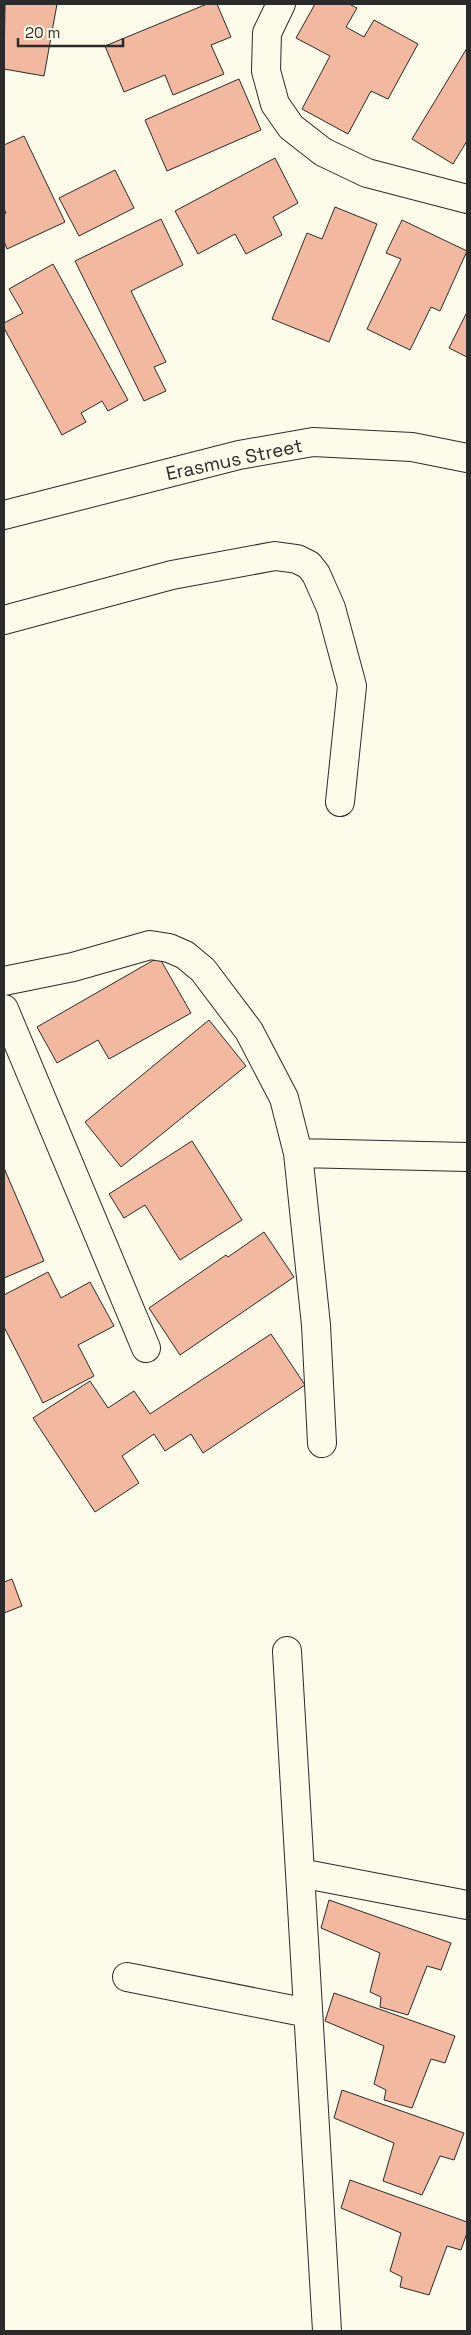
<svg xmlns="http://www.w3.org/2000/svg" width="471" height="2335" font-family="'Space Grotesk',sans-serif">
<rect width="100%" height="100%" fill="#fdfbea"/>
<!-- building -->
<path fill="#f2b8a0" stroke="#2b2b2b" d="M5,4H57L44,76L4,69Z
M207,4H217L231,37L211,45L224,74L173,95L165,75L124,92L105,46Z
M315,4H349L357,8L346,27L364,37L374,20L418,44L388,99L371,91L348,134L302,109L330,56L296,38Z
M467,48V141L453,164L412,139Z
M239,79L261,130L167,171L145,120Z
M24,136L65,222L7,249L4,241V214L6,213L4,209V145Z
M275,158L298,203L273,217L282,235L246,254L235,234L198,254L175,211Z
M115,170L134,208L79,236L59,198Z
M335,207L377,224L329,342L272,319L307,233L322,239Z
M161,219L183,265L131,291L166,362L154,367L166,391L144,401L75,261Z
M402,220L467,251L440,311L431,307L410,350L367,329L401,259L386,253Z
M53,264L128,400L108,411L102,401L81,413L86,422L62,435L4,328V323L23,313L9,289Z
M467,312V357L449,348Z
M159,957L191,1013L109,1059L98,1040L57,1063L37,1027Z
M209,1020L246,1066L121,1167L85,1122Z
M192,1141L242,1220L180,1260L145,1205L124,1218L109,1194Z
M4,1168L44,1261L4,1278Z
M264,1232L294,1277L180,1355L149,1308L226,1255L228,1257Z
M48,1272L61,1298L90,1282L114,1326L78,1345L94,1376L43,1403L4,1327V1295Z
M271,1334L305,1385L203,1453L191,1434L165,1451L154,1434L122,1456L139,1483L95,1512L33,1418L90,1381L108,1408L134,1391L150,1414Z
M12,1579L22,1606L4,1613V1582Z
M329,1900L451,1943L441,1970L427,1966L408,2015L380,2007L381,1997L370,1992L380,1953L321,1928Z
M334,1993L455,2036L445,2063L431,2059L412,2108L384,2100L386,2090L374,2084L384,2046L325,2021Z
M342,2090L464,2133L454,2160L440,2156L422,2195L383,2181L394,2143L334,2118Z
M350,2180L467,2222V2233L461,2250L447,2246L429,2295L400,2287L402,2277L390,2271L401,2233L341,2208Z"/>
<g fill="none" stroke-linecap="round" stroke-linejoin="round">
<defs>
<path id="minor" d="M281,4L267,33L266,71L275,104L291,127L323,152L367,173L467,199
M4,515L239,455L313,442L412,447L467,458
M4,620L172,575L275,556L297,559L309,565L316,574L331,608L352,686L340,802
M4,981L73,967L150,945L169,948L185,955L203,970L249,1031L284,1098L298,1153L467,1157
M4,1009L146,1348
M298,1153L316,1325L322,1443
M287,1651L300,1873
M127,1977L308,2013
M327,2331L300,1873L467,1905"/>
</defs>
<!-- minor casing -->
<use href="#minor" stroke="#2b2b2b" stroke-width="30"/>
<!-- minor -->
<use href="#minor" stroke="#fdfbea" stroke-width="28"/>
</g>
<g text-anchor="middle" stroke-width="4" stroke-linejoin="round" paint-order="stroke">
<!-- street labels -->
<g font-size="19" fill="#2b2b2b" stroke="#fdfbea">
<text transform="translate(234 459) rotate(-12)" y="7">Erasmus Street</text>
</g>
</g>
<!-- border -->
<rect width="471" height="2335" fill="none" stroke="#2b2b2b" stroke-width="10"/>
<!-- scale -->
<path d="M18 38v8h105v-8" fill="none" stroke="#2b2b2b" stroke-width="2.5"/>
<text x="25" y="38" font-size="15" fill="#2b2b2b" stroke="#fdfbea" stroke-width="4" paint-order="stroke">20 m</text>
</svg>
